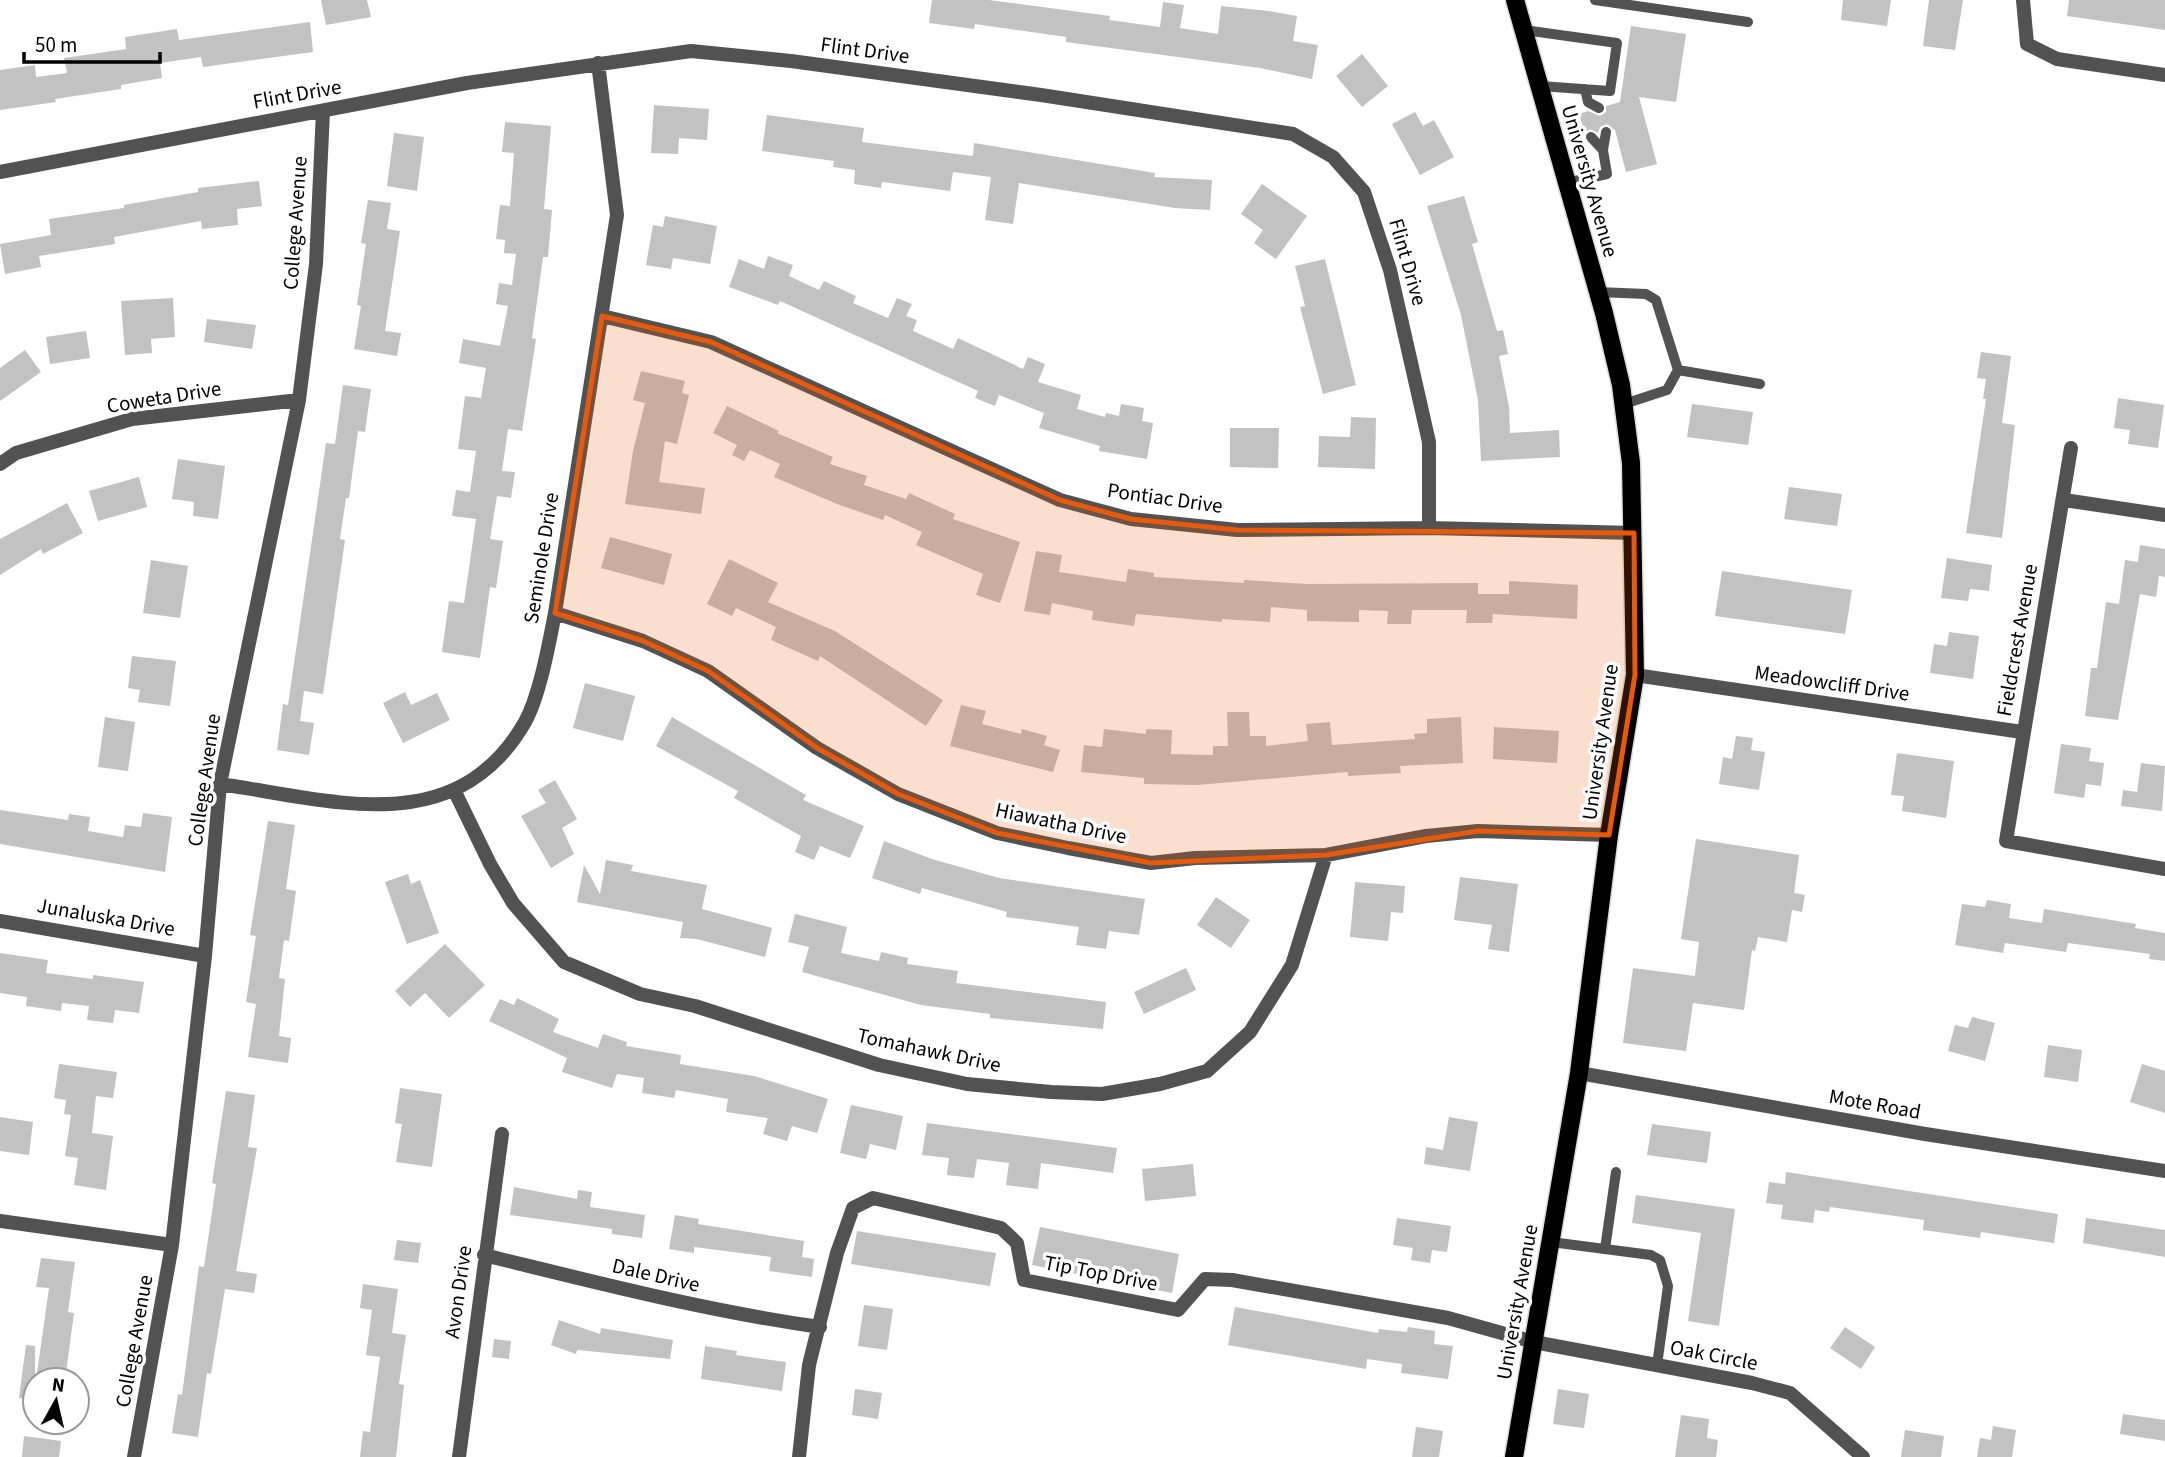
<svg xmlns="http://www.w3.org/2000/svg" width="2165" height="1457" font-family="'Source Sans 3',sans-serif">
<rect width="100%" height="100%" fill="#fff"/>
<!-- building -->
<path fill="#c2c2c2" d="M321,0H367L371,17L326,25Z
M932,0H989L1110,16L1109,20L1160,27L1163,2L1184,5L1180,28L1218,34L1221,6L1269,11L1297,16L1293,41L1318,45L1312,79L1260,68L1066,42V37L975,24L974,29L929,23Z
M1843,0H1891L1887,26L1841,20Z
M1929,0H1963L1955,50L1923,46Z
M2069,0H2165V30L2067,16Z
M310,22L313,52L203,67L201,57L160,63L162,78L121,85V89L55,99L56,102L0,110V70L35,65L36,77L67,73L64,58L126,49L125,37L177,29L179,40Z
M1631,26L1686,34L1676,102L1639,97L1657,164L1626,172L1615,130L1607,124L1600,127L1598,133L1590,129L1585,133L1579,114L1588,111L1600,116L1606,112V106L1620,102Z
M1362,54L1388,86L1362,107L1336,76Z
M654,105L709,109L707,140L679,138L678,154L651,153Z
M1415,112L1423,126L1434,120L1454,157L1420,175L1392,124Z
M767,115L864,128L862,142L973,156L974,143L1155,173L1154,177L1212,180L1210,210L1175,208L1019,183L1013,224L985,220L991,177L953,172L950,191L882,182L881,188L854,184L855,170L833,167L834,161L762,151Z
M505,122L551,126L544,209L552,210L548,257H543L532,338L536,339L522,431L508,429L502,471L515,472L511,498L497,496L490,539L503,541L496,588L490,587L480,658L442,652L449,601L464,603L476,519L452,516L456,490L470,492L476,451L458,449L465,396L481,398L486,368L459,363L463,339L500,346L508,306L496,304L499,283L512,285L516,254L504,253L505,240L496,239L500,205L510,206L514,153L502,152Z
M394,133L424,137L417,191L387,186Z
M259,181L262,206L237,209L238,225L202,229L201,221L114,237L115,244L39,256L41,267L5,274L0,244L51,235L49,219L124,208V205L198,192V188Z
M1262,184L1307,216L1276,259L1254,243L1263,230L1241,214Z
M1464,196L1478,242L1472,244L1497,331L1503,330L1508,354L1499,356L1509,407L1510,433L1559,430L1560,457L1481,461L1478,400L1461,315L1427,206Z
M368,200L391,203L387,229L400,231L385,331L401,333L397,356L354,349L361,306L357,305L366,244L361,243Z
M665,216L717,226L710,264L673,258L671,269L646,265L653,225L663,227Z
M768,256L793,265L789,276L819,290L824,281L856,296L853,303L888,318L897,298L912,304L906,316L917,320L913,331L953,349L958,338L1023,369L1028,357L1045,364L1038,382L1081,395L1077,409L1105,417L1106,413L1119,416L1121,404L1144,408L1142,421L1153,423L1147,459L1099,451L1100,446L1039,428L1044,413L999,395L995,406L975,398L978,391L780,301L778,305L729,287L739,259L764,269Z
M1325,259L1356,385L1323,394L1300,307L1305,306L1295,266Z
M173,298L175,337L151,339L152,353L125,355L121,301Z
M207,319L256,325L252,349L204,342Z
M86,331L90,358L50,364L46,337Z
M25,350L41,372L0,401V368Z
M1981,352L2011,356L2002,423L2015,425L2002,538L1966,533L1986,399H1983L1986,379L1977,378Z
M641,371L685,381L682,393L689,395L677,444L665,441L659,482L705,488L701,514L625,504L633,451L645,403L633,400Z
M343,385L371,389L365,432L358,431L349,498H346L340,539L345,540L323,694L304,691L300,721L314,723L309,755L277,750L283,704L288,705L326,443L335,444Z
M2118,398L2164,405L2158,448L2128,444L2130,430L2114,428Z
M1692,404L1753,412L1748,445L1687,437Z
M727,406L779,431L777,433L833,457L830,464L867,476L864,485L906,499L909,493L955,514L953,519L1020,542L1000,603L976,595L983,574L916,545L922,532L885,515L883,520L837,504L774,477L780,464L750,450L744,461L732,455L737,445L713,433Z
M1351,417L1376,418L1375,469L1318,467L1319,436L1350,437Z
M1230,428H1279L1278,468L1230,467Z
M178,459L225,466L218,519L193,516L194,502L172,499Z
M139,477L147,507L98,521L89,491Z
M1789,487L1842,494L1837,526L1784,519Z
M67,503L83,533L43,554L41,549L0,575V539Z
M610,537L672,554L664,585L601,568Z
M2140,545L2165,549V577L2159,576L2156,597L2140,594L2118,720L2085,716L2091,668H2097L2106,602L2119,604L2125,560L2138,562Z
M1036,551L1062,555L1059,572L1126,582L1128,569L1154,573V577L1244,583V580L1307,584L1478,583V594H1509V581L1578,585L1577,619L1493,614L1492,623H1466L1467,610H1412L1411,624H1387L1388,611L1359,610V622L1307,621V610L1271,607L1270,622L1222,619V622L1136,614L1134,626L1092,620L1093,611L1052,603L1050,615L1024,611Z
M1947,558L1992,565L1989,591L1970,589L1968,601L1941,598Z
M729,559L778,583L768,602L835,631L943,700L926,726L820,656L818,661L771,640L776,627L736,608L732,616L707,604Z
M151,560L188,566L180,618L143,613Z
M1722,571L1852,590L1845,634L1715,616Z
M1949,632L1979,636L1973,679L1930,673L1934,644L1947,646Z
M132,656L176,661L170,706L138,702L140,690L128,688Z
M585,683L635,696L623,741L573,728Z
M405,692L411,705L437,693L450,720L403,743L383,703Z
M961,705L986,711L982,724L1021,734L1022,729L1047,736L1044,745L1060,750L1053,772L950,746Z
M1227,712H1249L1250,736H1266V746L1308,741L1306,724L1330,722L1332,745L1415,739L1414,734L1427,733V719L1461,717L1463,763L1400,766L1401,773L1348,776V772L1197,785L1144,784V778L1081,772L1084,745L1102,747L1104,729L1146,734V729L1172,730L1171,754L1213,755V746H1228Z
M105,717L135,722L128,771L98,767Z
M672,717L806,795L803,800L864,826L850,858L820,846L814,860L795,852L801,836L734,798L738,791L656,746Z
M1494,727L1559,731L1557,763L1493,759Z
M1736,736L1753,738L1751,750L1765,752L1759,790L1719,784L1723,757L1732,759Z
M2061,744L2091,748L2089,761L2104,763L2101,786L2086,784L2084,798L2054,793Z
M1897,753L1954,761L1946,818L1902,811L1904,796L1891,795Z
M2141,763L2165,766L2162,811L2121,806L2123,790L2137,792Z
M555,780L577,819L562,828L574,854L551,868L521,816L546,803L538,790Z
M0,810L68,820L69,814L90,817L88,831L123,837L125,825L141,827L143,813L172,817L165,872L0,844Z
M268,821L295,825L286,889L296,891L289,941L284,940L279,978L285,979L279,1036L291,1038L288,1063L248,1057L256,1004L246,1002L256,936L250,935Z
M1696,839L1799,855L1794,893L1805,895L1802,912L1792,910L1787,942L1758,937L1755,951L1752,950L1744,1010L1693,1003L1686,1051L1623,1043L1633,968L1695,976L1699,942L1681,939Z
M884,841L932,859L999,878L1145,899L1139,935L1109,931L1106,949L1076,945L1079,927L1006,917L1007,912L922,888L920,894L872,878Z
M606,860L633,865L631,871L707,885L702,909L772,928L765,957L697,939L680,938L683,922L577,902L584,865L600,894Z
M408,874L411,884L420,880L439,933L407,944L385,882Z
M1460,877L1518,884L1509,952L1488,949L1492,925L1454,920Z
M1355,882L1405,886L1403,913L1391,912L1388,941L1350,937Z
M1216,897L1250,920L1231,948L1197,925Z
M1987,900L2011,904L2009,918L2042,923L2044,909L2136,924L2135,928L2165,933V961L2149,959L2150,954L2068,943L2066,952L2005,943L2003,953L1955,945L1962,904L1985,907Z
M795,914L847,927L841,953L879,961L881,952L908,958L907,964L958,971L956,983L1106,1002L1103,1029L990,1018V1014L921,1005L802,972L809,947L788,942Z
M445,944L485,985L449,1018L425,993L410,1007L395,991Z
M0,953L48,960L46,973L93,979V975L144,982L139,1013L115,1010L113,1023L87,1020L89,1006L62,1003L61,1011L26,1006L27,997L0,993Z
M1186,968L1196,990L1144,1014L1134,992Z
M517,998L559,1019L553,1032L598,1048L603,1034L627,1042L626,1046L681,1055L680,1064L754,1076L828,1099L817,1133L792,1126L787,1141L763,1134L768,1118L726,1112L728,1099L676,1090L674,1098L642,1093L644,1078L617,1074L612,1088L562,1072L567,1058L489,1021L500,999L514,1005Z
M1972,1017L1995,1023L1985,1061L1948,1051L1955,1025L1968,1028Z
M2048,1045L2082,1050L2078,1082L2044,1077Z
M59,1064L117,1072L113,1098L96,1096L92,1133L113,1136L106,1190L74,1185L78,1158L65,1156L71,1115L64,1114L66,1100L54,1098Z
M2142,1064L2165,1071V1113L2130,1102Z
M400,1088L442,1094L432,1167L396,1162L402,1124L395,1123Z
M226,1091L255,1095L248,1147L257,1148L236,1271L257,1274L254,1293L225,1289L211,1374L207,1373L198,1437L172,1433L178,1394L182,1395L199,1266L204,1267L216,1184L212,1183Z
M851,1105L903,1116L896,1150L870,1144L866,1159L840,1153Z
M0,1117L33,1122L29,1155L0,1151Z
M1449,1117L1478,1122L1470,1171L1424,1164L1426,1147L1443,1150Z
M927,1123L1117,1148L1113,1173L1041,1163L1038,1189L1006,1185L1009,1163L977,1159L974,1178L947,1175L949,1158L922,1155Z
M1652,1124L1711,1132L1707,1163L1647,1155Z
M1193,1164L1196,1196L1145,1201L1142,1169Z
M1786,1172L2058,1214L2054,1243L1981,1232L1980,1238L1923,1230L1924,1220L1830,1207L1829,1212L1815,1210L1813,1223L1781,1219L1783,1205L1766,1203L1769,1182L1785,1184Z
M514,1187L577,1199L578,1190L592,1192L590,1207L645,1215L642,1238L612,1234V1229L510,1215Z
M1636,1195L1735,1209L1719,1326L1688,1321L1701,1233L1632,1223Z
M675,1215L699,1219L698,1224L804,1241L802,1257L814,1259L812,1277L769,1271L771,1257L694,1247V1253L669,1249Z
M1397,1218L1451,1226L1447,1252L1432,1250L1430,1263L1411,1260L1413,1248L1393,1245Z
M2086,1218L2165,1230V1257L2083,1243Z
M1040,1227L1179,1254L1172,1293L1032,1265Z
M857,1231L996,1253L990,1286L851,1264Z
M397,1240L421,1243L418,1263L394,1260Z
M41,1258L75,1262L68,1312L74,1313L65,1380H36L49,1288L36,1287Z
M363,1284L398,1289L392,1333L406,1335L399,1384L404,1385L396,1457H360L363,1431L370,1432L380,1357L366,1355L372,1310L360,1308Z
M864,1305L893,1309L887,1350L858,1346Z
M1235,1307L1378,1333L1379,1329L1407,1332L1408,1327L1435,1331L1434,1344L1453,1346L1448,1379L1401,1373L1402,1364L1367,1359L1366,1369L1228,1345Z
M559,1320L600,1334L601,1328L673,1340L670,1359L577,1350L576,1354L551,1345Z
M1845,1327L1875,1347L1861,1369L1830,1348Z
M494,1339L511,1341L509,1359L492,1357Z
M26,1345L35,1346V1400L19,1398Z
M705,1346L737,1351L736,1355L786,1362L782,1391L701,1379Z
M855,1389L882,1393L878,1419L852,1415Z
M1558,1389L1589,1394L1584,1428L1553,1424Z
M2123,1414L2165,1420V1441L2120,1434Z
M1681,1415L1709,1419L1707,1438L1718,1440L1716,1457H1675Z
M1993,1426L2016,1430L2012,1457H1977L1980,1438L1991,1440Z
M1416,1427L1443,1431L1439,1457H1412Z
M1905,1430L1944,1436L1941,1457H1901Z
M24,1436L61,1441L59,1457H22Z"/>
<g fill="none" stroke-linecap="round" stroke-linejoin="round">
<defs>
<path id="primary" d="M1514,1457L1579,1073L1609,835L1635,675L1631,463L1621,385L1604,313L1515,0"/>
</defs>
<!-- primary casing -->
<use href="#primary" stroke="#dbdbdb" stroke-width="21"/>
<!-- service -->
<path stroke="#525252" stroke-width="10" d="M1595,0L1748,22
M1524,30L1617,43L1610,91L1540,86
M1585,89L1588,102L1599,108
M1591,137L1603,150
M1566,183L1607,174L1603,150L1606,132
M1598,292L1646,294L1656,300L1678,370L1667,390L1624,404
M1678,370L1760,384
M1551,1242L1651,1255L1660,1260L1668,1286L1657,1365
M1605,1249L1616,1172"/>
<!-- minor -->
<path stroke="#525252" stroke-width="14" d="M2023,0L2027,44L2057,59L2165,75
M0,172L467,83L691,51L791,61L1041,95L1293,134L1333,157L1364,192L1390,270L1429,442V528
M602,316L711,342L1060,500L1131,519L1237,530L1429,528L1634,533
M2071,448L2006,841L2165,869
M0,464L16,453L132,419L299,400
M2064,500L2165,515
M555,613L643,641L708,671L817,748L898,794L997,833L1068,848L1151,863L1195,858L1326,855L1426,836L1478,831L1609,835
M1635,675L2022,732
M220,784C332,800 456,842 525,722C540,695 549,643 555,613L617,215L598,63
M455,792L490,864L513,903L564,962L640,994L695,1006L879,1065L967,1084L1051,1092L1102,1094L1160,1084L1207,1071L1250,1032L1292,965L1326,855
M0,921L205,956
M1579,1073L1925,1134L2165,1171
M0,1221L172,1245
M484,1255C595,1282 706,1311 820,1327
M134,1457L172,1245L205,956L220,784L299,400L316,264L323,111
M459,1457L502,1134
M799,1457L809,1365L837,1253L853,1208L873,1198L1001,1228L1017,1243L1024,1280L1178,1310L1205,1279L1232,1280L1448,1318L1534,1342L1752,1383L1790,1393L1863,1457"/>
<!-- primary -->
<use href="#primary" stroke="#000" stroke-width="18"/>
</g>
<!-- marked area -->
<path fill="#e8590c" fill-opacity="0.2" stroke="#e8590c" stroke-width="5" stroke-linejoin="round" d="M602,316L711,342L1060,500L1131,519L1237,530L1634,533L1635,675L1609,835L1478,831L1326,855L1151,863L997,833L898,794L817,748L708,671L643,641L555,613Z"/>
<g text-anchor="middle" stroke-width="7" stroke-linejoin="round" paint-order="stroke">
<!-- street labels -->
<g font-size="21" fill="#000" stroke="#fff">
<text transform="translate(865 50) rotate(8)" y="7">Flint Drive</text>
<text transform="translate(297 94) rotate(-10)" y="7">Flint Drive</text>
<text transform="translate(1590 181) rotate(74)" y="7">University Avenue</text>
<text transform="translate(295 223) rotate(-86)" y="7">College Avenue</text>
<text transform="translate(1408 262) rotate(74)" y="7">Flint Drive</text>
<text transform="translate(164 397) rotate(-9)" y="7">Coweta Drive</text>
<text transform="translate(1165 498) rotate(8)" y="7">Pontiac Drive</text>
<text transform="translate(541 558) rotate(-81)" y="7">Seminole Drive</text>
<text transform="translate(2017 640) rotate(-80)" y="7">Fieldcrest Avenue</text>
<text transform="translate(1832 683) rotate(8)" y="7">Meadowcliff Drive</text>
<text transform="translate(1600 742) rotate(-82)" y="7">University Avenue</text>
<text transform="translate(204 780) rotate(-82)" y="7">College Avenue</text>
<text transform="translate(1061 823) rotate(12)" y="7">Hiawatha Drive</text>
<text transform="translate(106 917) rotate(10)" y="7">Junaluska Drive</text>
<text transform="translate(929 1050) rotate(12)" y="7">Tomahawk Drive</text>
<text transform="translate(1875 1104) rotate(10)" y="7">Mote Road</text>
<text transform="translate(1101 1273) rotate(11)" y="7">Tip Top Drive</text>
<text transform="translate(656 1275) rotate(13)" y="7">Dale Drive</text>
<text transform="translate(458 1292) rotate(-82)" y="7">Avon Drive</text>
<text transform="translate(1517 1302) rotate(-80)" y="7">University Avenue</text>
<text transform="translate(134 1341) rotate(-80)" y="7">College Avenue</text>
<text transform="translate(1714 1355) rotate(11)" y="7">Oak Circle</text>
</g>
</g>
<!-- north arrow -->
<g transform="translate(56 1401) rotate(8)"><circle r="33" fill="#ffffff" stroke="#999999" stroke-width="2"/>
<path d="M0-5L12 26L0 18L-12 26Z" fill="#000000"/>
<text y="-10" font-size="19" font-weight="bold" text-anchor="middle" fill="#000000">N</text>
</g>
<!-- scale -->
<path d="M24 52v10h136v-10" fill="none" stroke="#000000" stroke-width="3.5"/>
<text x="35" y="52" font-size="21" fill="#000000" stroke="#ffffff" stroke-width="5" paint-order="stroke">50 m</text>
</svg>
